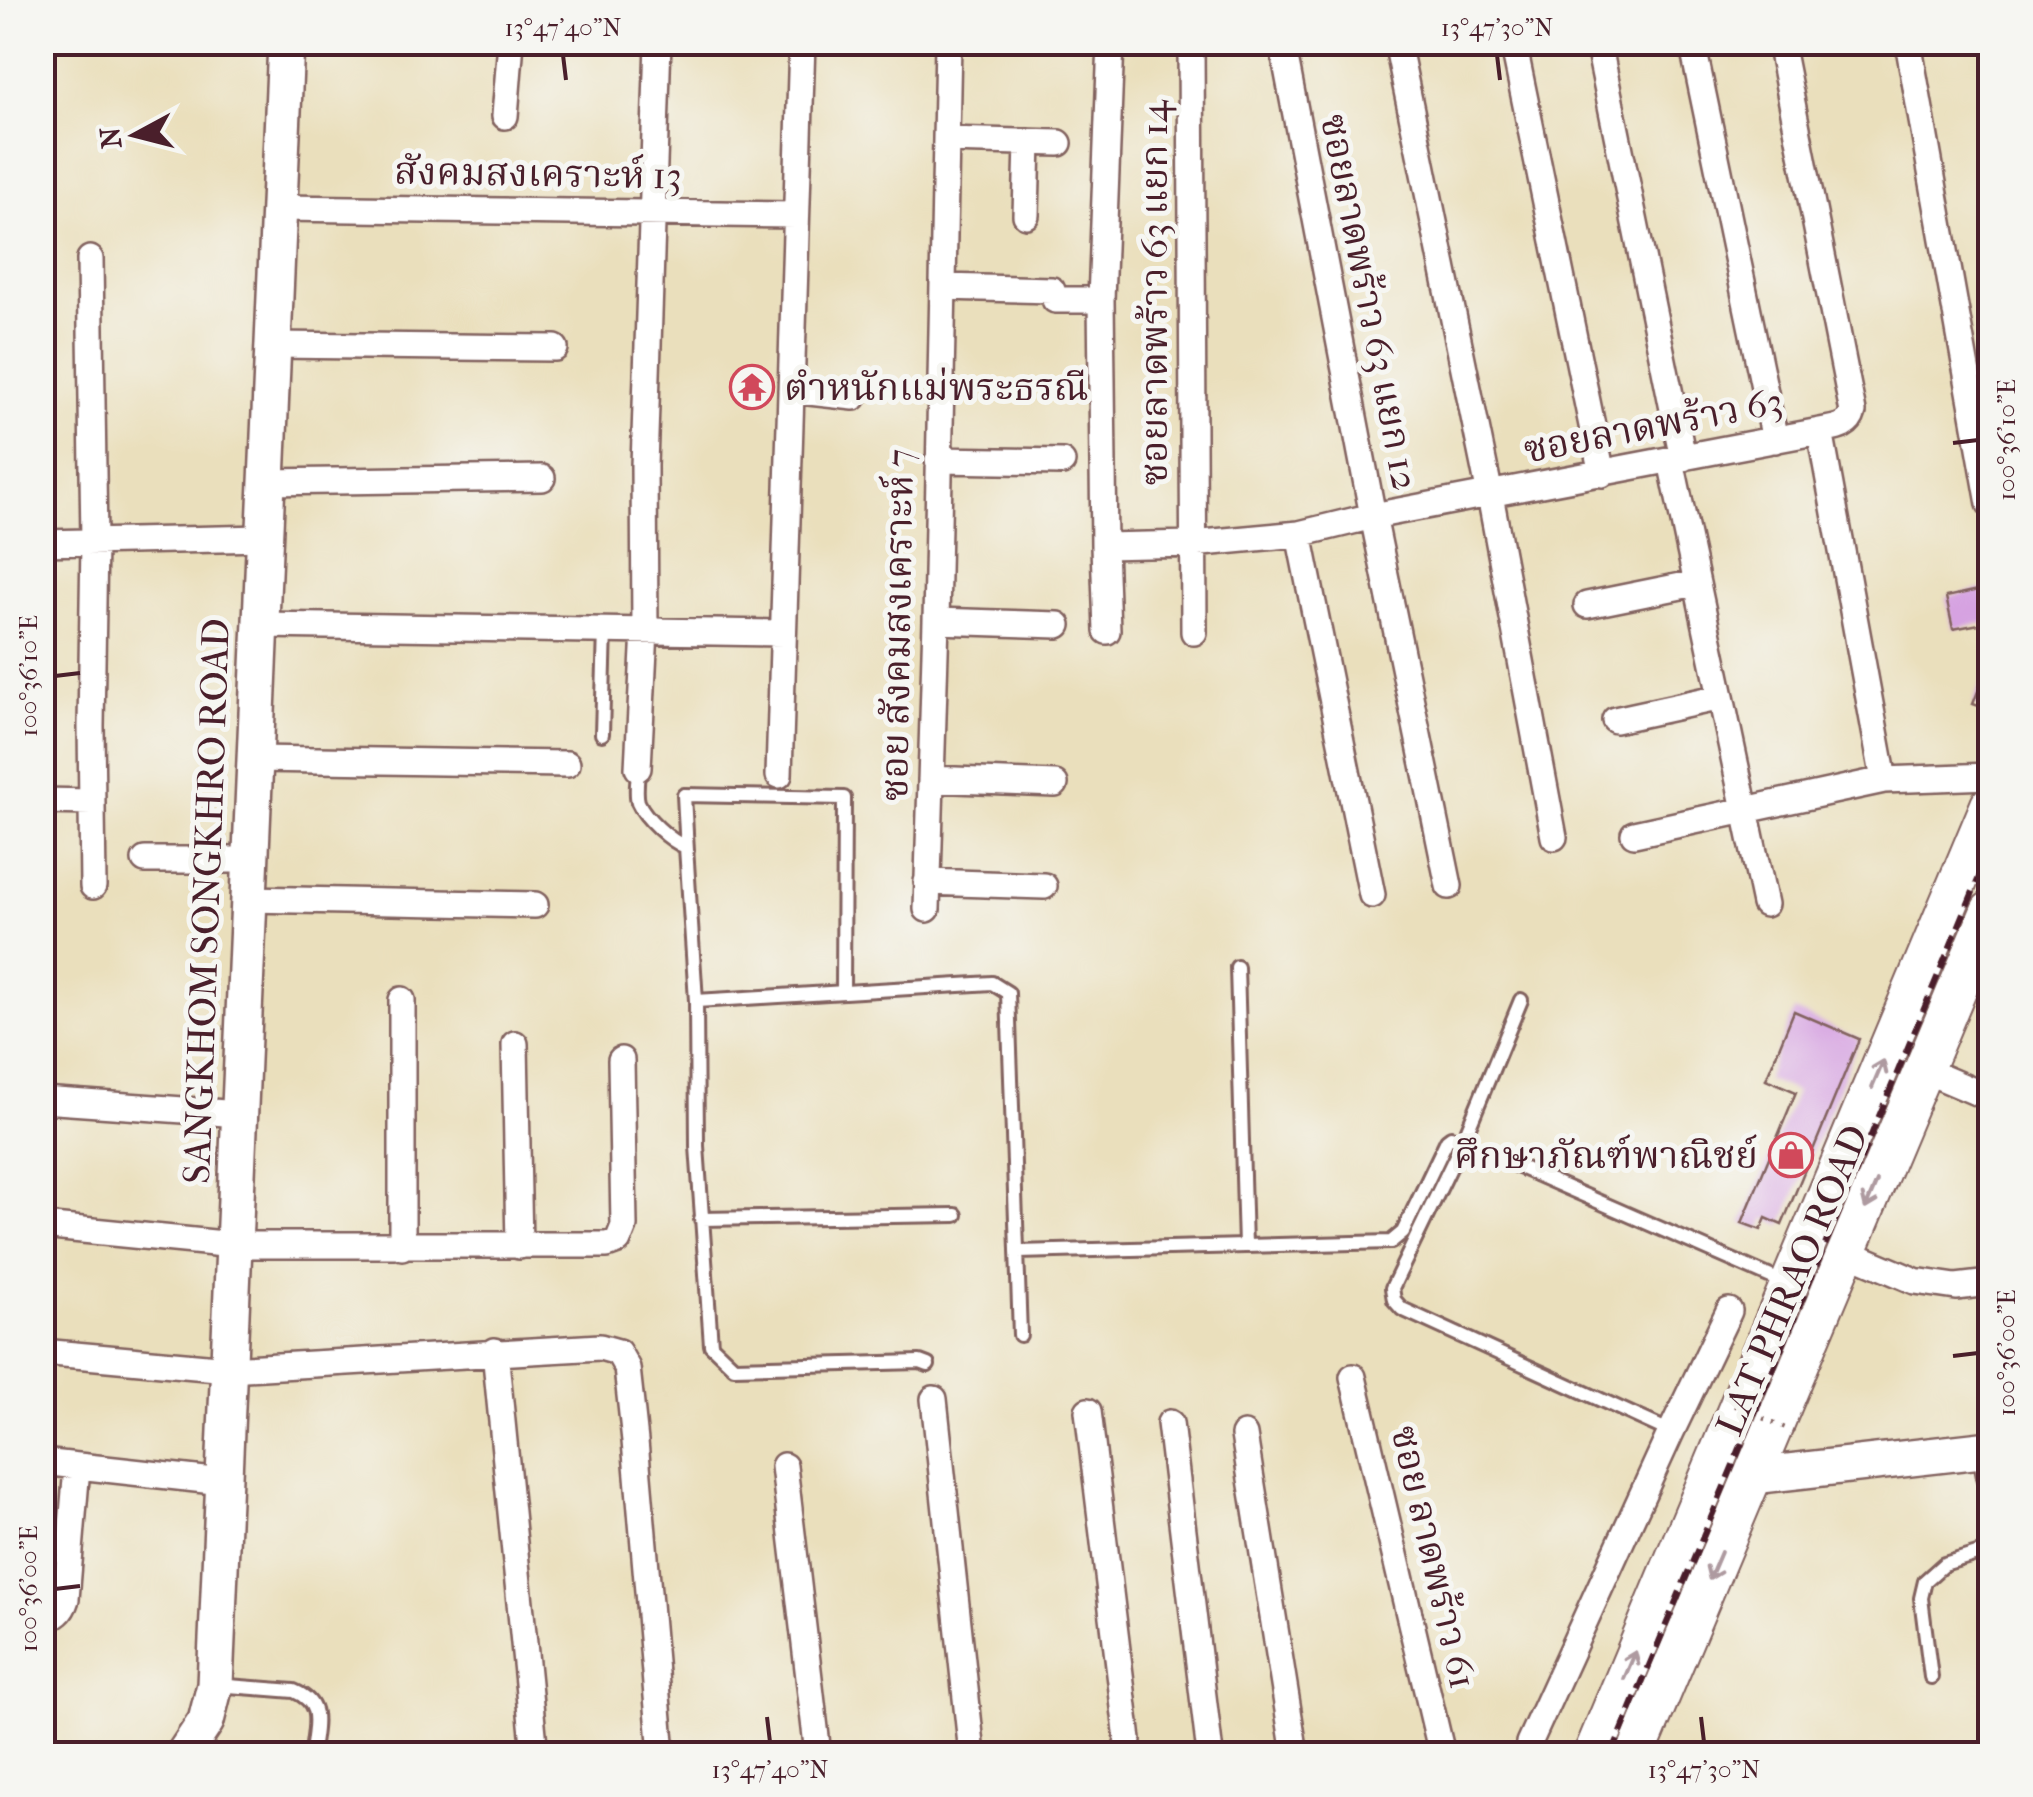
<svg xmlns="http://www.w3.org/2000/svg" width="2033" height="1797" font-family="'IM FELL French Canon','Noto Serif Thai',serif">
<rect width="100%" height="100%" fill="#f6f6f2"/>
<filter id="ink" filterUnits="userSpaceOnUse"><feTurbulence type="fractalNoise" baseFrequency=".01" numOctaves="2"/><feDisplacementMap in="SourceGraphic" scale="20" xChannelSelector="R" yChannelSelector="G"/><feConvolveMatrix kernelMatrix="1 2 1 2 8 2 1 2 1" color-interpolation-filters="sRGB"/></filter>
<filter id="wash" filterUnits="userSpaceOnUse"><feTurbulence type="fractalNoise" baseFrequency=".0048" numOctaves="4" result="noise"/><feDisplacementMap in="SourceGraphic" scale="40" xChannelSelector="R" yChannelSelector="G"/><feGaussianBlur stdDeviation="2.25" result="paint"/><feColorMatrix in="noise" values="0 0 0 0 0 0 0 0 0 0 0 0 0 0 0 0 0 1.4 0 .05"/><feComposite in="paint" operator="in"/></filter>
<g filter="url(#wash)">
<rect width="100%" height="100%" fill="#eadfbc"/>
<g id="blocks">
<!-- building -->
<path fill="#d6a2e1" d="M1983,589L1987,613L1990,612V622L1953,629L1946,597Z
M1990,661V710L1973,704Z
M1794,1011L1859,1039L1782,1225L1766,1218L1761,1230L1742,1223L1796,1092L1766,1079Z"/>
</g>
</g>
<g filter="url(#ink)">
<use href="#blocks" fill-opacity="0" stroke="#82625e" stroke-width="2.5"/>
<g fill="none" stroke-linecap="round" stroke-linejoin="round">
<defs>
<path id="lane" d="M602,734L605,629
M638,768C638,778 635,792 638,802C645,818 670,841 686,847L696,1001L697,1146L711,1345L734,1367L920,1362L928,1365
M687,851L684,795L844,798L843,992
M1237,967L1245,1246
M1521,1000L1463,1141L1392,1288L1394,1300L1402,1309L1671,1432
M696,1001L992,983L1008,993L1020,1335
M701,1219L956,1215
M1018,1252L1391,1242L1403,1232L1447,1140L1451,1137L1787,1284
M1931,1677L1921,1598L1925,1581L1944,1564L1990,1550
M216,1685L294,1691C325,1704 314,1727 312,1754"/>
<path id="street" d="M1191,42L1194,632
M1282,42L1373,516L1449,886
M1397,42L1490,495L1554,837
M1513,42L1602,474
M1598,42L1683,458
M1692,42L1775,440
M1780,42L1853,412C1849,428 1834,428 1820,431
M1908,42L1990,504
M505,116L511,42
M946,140L1059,143
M279,208L796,215
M1026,215L1028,142
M90,259L94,542L91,726L93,886
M943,287L1052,290L1055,300H1101
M273,345L555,348
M791,390L854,397
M938,460L1062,462
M1671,461L1765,904
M267,482L542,478
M1299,534L1372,895
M42,543L264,538
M1104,546L1192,544L1299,534L1373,516L1820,431L1884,780L1990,776
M1587,605L1696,583
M936,621L1058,625
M261,625L783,633
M1107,631L1104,546L1101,300L1111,42
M1615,720L1721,697
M255,759L567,764
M638,768L645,630L644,466L658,42
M779,775L802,42
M931,779L1055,784
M42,801L92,802
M1634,834L1884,780
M145,860H251
M927,882L1044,886
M249,899L535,905
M927,909L936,621L948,42
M402,1000V1247
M515,1044L519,1246
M1924,1070L1990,1098
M42,1100L240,1114
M42,1226L234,1245H607L618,1241L624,1226L621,1060
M1847,1252L1915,1281L1956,1287L1990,1283
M495,1351L535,1754
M42,1352L228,1369L600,1347L618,1352L627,1368L635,1441L662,1754
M1353,1377L1442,1754
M934,1399L972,1754
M1088,1411L1128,1740L1125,1754
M1170,1423L1210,1754
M1244,1435L1295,1754
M1985,1449L1990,1476
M42,1462L223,1482
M784,1466L818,1754
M42,1620C56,1617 62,1612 66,1599L77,1467
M1529,1743L1671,1432L1729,1311"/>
<path id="secondary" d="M1753,1476L1990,1449
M184,1754L206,1721L215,1685L286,42"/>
<path id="primary" d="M1593,1754L1990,805
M1636,1754L1990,911"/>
</defs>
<!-- lane casing -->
<use href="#lane" stroke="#82625e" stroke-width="18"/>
<!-- street casing -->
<use href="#street" stroke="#82625e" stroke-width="30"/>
<!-- secondary casing -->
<use href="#secondary" stroke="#82625e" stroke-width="40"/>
<!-- primary casing -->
<use href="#primary" stroke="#82625e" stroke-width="42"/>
<!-- lane -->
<use href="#lane" stroke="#fff" stroke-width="12"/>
<!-- street -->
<use href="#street" stroke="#fff" stroke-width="25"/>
<!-- secondary -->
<use href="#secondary" stroke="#fff" stroke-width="35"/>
<!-- primary -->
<use href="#primary" stroke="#fff" stroke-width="38"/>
<!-- rail -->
<path stroke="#4a1f2b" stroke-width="6" stroke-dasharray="15 8" stroke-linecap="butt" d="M1612,1754L1990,851"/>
<!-- path-bridge -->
<path stroke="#82625e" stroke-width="4" stroke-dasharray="2.5 8" stroke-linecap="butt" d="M1734,1406L1797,1433"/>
</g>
<!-- one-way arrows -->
<defs><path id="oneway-shaft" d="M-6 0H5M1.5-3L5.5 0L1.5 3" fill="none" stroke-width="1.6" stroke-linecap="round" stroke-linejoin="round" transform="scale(2.5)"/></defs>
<g stroke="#ae9aa0">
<use href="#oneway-shaft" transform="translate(1878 1074) rotate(-67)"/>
<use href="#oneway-shaft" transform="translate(1871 1195) rotate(113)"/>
<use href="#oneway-shaft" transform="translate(1715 1566) rotate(113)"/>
<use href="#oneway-shaft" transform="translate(1630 1665) rotate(-67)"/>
</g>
</g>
<!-- ticks -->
<path fill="none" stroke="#4a1f2b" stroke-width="4" d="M563,55L566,80M1497,55L1500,80M1953,443L1978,440M55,676L80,673M1953,1356L1978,1353M55,1589L80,1586M767,1717L770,1742M1701,1717L1704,1742"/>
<!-- icons -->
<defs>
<symbol id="temple-ring" viewBox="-11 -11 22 22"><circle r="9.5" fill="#f6f6f2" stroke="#d1495b" stroke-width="1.5"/><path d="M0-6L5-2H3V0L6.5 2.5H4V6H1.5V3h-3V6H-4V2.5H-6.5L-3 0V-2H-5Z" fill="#d1495b"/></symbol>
<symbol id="shop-ring" viewBox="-11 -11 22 22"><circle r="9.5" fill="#f6f6f2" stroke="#d1495b" stroke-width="1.5"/><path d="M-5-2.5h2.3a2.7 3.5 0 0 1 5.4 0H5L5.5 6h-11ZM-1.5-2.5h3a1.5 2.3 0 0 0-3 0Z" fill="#d1495b"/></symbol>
</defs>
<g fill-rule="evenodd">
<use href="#temple-ring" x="727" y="362" width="50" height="50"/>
<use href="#shop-ring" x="1766" y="1130" width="50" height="50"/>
</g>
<g text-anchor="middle" stroke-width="10" stroke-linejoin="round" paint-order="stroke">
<!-- street labels -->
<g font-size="38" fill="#4a1f2b" stroke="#f6f6f2">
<text transform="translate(538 173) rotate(1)" y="13">สังคมสงเคราะห์ 13</text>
<text transform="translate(1154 293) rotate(-90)" y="13">ซอยลาดพร้าว 63 แยก 14</text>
<text transform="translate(1370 302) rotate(79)" y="13">ซอยลาดพร้าว 63 แยก 12</text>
<text transform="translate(1653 425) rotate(-11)" y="13">ซอยลาดพร้าว 63</text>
<text transform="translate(897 625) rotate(-89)" y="13">ซอย สังคมสงเคราะห์ 7</text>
<text transform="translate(206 901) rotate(-88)" y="13">SANGKHOM SONGKHRO ROAD</text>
<text transform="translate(1792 1280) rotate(-67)" y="13">LAT PHRAO ROAD</text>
<text transform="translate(1434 1557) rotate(77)" y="13">ซอย ลาดพร้าว 61</text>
</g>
<!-- poi labels -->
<g font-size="38" fill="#4a1f2b" stroke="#f6f6f2" text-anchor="start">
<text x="784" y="400">ตำหนักแม่พระธรณี</text>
<text x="1758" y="1168" text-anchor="end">ศึกษาภัณฑ์พาณิชย์</text>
</g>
</g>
<!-- margin -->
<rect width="2033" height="1797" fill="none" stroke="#f6f6f2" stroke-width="110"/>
<!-- north arrow -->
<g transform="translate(135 135) rotate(263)" stroke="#f6f6f2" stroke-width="8" paint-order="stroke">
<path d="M0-8L18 38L0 25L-18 38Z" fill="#4a1f2b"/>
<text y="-15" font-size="28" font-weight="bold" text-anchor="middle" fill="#4a1f2b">N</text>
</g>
<rect x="55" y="55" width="1923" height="1687" fill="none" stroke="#4a1f2b" stroke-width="4"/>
<g font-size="25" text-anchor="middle" fill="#4a1f2b">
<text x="563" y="36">13°47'40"N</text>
<text x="1497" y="36">13°47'30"N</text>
<text transform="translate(2006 440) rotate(-90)" y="9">100°36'10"E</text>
<text transform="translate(28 676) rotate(-90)" y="9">100°36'10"E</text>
<text transform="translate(2006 1353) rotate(-90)" y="9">100°36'00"E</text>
<text transform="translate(28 1589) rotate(-90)" y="9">100°36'00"E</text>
<text x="770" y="1778">13°47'40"N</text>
<text x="1704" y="1778">13°47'30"N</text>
</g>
</svg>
